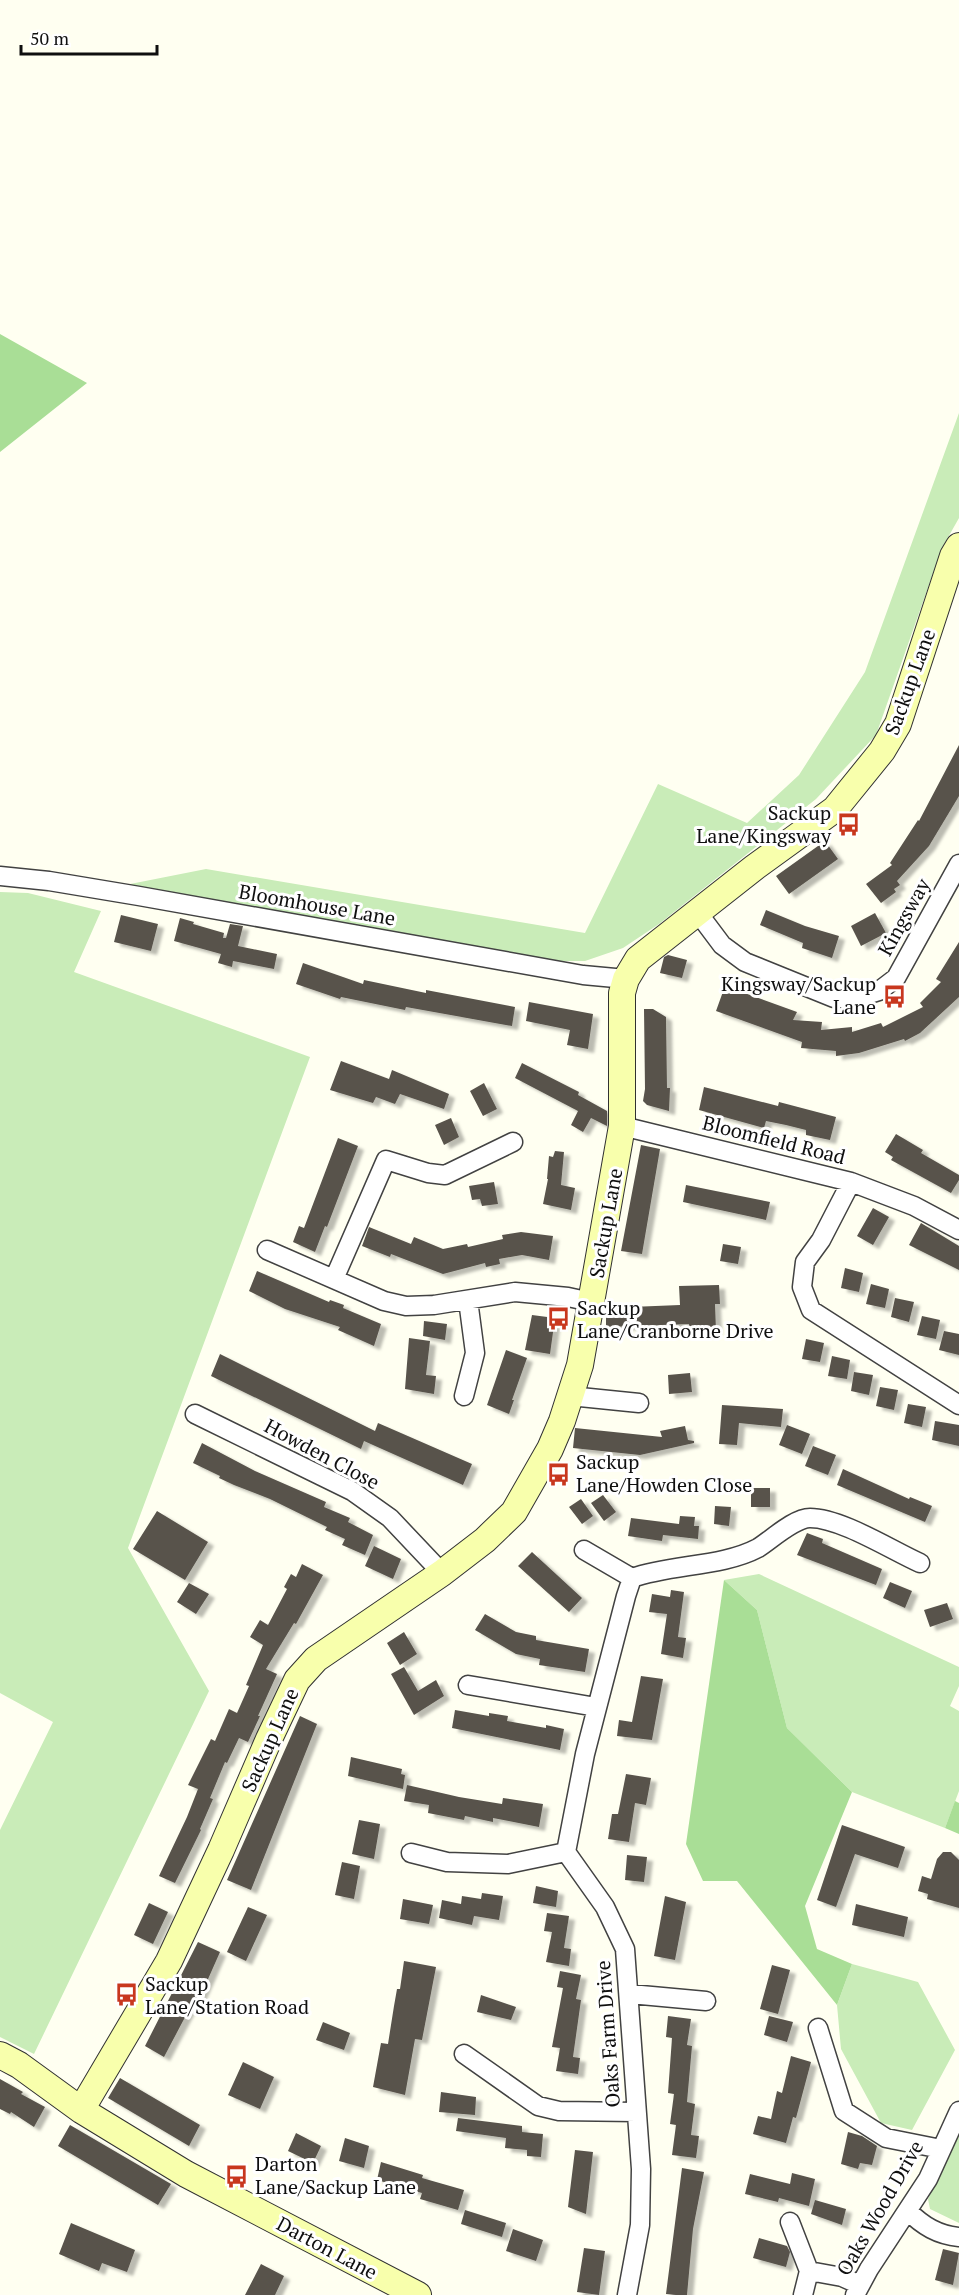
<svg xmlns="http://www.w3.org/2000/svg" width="959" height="2295" font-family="'PT Serif',serif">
<defs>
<filter id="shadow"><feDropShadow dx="6" dy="4" stdDeviation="1.5" flood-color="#0004"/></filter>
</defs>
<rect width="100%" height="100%" fill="#fffff1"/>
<!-- green -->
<path fill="#c9ecb8" d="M959,413V518L942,548L876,735L816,799L659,924L623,948L585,961H558L115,887L206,869L585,933L658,784L747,823L799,775L865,672Z
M0,892L28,893L101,911L74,972L310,1057L128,1548L209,1691L34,2054L0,2037V1830L53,1722L0,1693Z
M759,1574L959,1667V1686L950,1706L959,1711V1791L945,1828L852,1792L787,1728L757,1610L724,1580Z
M852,1964L918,1982L955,2050L912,2130L881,2123L841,2049L837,2005Z
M959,2133V2223L930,2209L928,2199Z"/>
<!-- forest -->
<path fill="#a9de96" d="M0,334L87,383L0,452Z
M724,1580L757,1610L787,1728L852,1792L805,1906L817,1949L852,1964L837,2005L737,1881H703L686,1844Z
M955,1801L959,1803V1834L945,1828Z"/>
<!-- building -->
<path fill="#58534b" filter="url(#shadow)" d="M959,745V796L929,846L897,881L900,885L894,889L896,892L881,903L866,884L892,865L890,863L918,820L919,821Z
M825,841L838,859L789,894L776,876Z
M766,910L805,926L839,936L832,958L802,948L803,943L760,925Z
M875,913L886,933L861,946L851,926Z
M121,915L158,924L151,951L114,942Z
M180,918L194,922L193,924L224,933L223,938H226L230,924L243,926L238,946L277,954L274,969L233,961L232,967L218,963L221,954L174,941Z
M959,942V997L920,1033L905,1041L904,1039L859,1053L836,1056V1051L801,1048L802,1042L716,1011L725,986L797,1012L793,1020L822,1022L821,1030L852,1027V1032L881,1023L883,1027L923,1007L920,1003L941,982L936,979Z
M668,955L687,960L682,978L660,973L664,957Z
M303,963L363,984L364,980L426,993V990L515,1007L512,1026L406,1007L405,1010L341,997L340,999L296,984Z
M529,1002L593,1014L588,1049L567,1045L570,1030L526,1021Z
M644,1009H653L666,1017L667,1088H670L669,1111L647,1105L643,1101L645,1089Z
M341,1061L389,1079L392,1070L449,1094L444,1109L400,1094L395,1104L376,1097L373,1103L330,1090Z
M522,1063L579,1092L578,1095L607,1111V1126L591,1118L583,1132L571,1125L578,1111L515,1078Z
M484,1083L497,1109L483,1116L470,1091Z
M704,1087L778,1106L779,1102L836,1117L830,1140L806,1135V1130L786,1125L766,1121L764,1128L699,1110Z
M451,1118L459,1137L444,1145L435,1125Z
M896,1134L923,1150L921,1153L959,1175V1180L951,1193L891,1160L893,1157L885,1152Z
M338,1138L358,1146L327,1227L325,1226L315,1252L293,1242L299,1226L304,1228Z
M641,1145L660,1149L642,1254L621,1251Z
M555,1151L564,1152L561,1185L575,1188L571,1210L543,1204L548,1179H547L549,1156L553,1157Z
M494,1182L498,1204L482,1206L480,1199L472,1200L469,1186Z
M686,1185L770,1202L766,1220L683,1202Z
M873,1208L889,1217L873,1245L857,1236Z
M921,1223L959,1246V1270L909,1245Z
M369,1227L411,1244L414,1237L443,1249L467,1244L468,1247L503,1239L502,1235L521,1232L553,1236L549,1260L522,1255L499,1259L500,1264L486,1267L485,1263L443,1274L391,1254L390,1257L362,1246Z
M723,1244L741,1247L738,1264L720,1261Z
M845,1268L863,1273L859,1292L841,1288Z
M257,1271L329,1302L330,1300L344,1305L343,1308L381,1324L374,1346L338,1330L340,1327L285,1309L249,1291Z
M871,1284L889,1289L885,1308L866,1304Z
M719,1285L720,1304H715L716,1331H689V1324L606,1327V1308L680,1305L679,1286Z
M895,1298L914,1302L909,1322L891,1317Z
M532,1315L555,1318L550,1354L525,1350Z
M922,1316L940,1320L936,1339L917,1335Z
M424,1321L447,1324L445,1340L423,1336Z
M944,1331L959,1334V1355L939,1350Z
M409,1338L430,1341L426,1375L436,1376L434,1394L405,1389Z
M806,1339L824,1343L820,1362L802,1359Z
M506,1350L527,1358L512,1400H514L509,1414L487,1405Z
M220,1354L375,1431L378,1423L472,1464L463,1485L364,1441L361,1449L211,1376Z
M832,1356L850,1360L847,1379L828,1376Z
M854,1372L873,1375L869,1395L851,1391Z
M690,1373L692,1392L669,1394L668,1375Z
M880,1387L898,1390L894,1410L876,1406Z
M908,1404L926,1407L922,1427L904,1423Z
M722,1405L783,1409L781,1427L739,1423L737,1445L719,1444Z
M935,1421L959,1425V1446L932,1440Z
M787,1425L810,1434L802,1454L779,1445Z
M685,1426L688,1440L694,1441V1443L640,1455L573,1448L575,1428L662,1437L660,1431Z
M202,1443L255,1471L326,1502L324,1507L350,1518L348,1522L373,1535L365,1555L342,1545L345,1539L325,1530L327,1527L270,1499L234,1485L219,1478L220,1476L193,1463Z
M813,1446L836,1455L828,1475L805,1466Z
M843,1469L909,1499L910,1497L932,1506L925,1522L837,1485Z
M751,1488H770V1507H751Z
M603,1495L616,1512L604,1521L591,1503Z
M581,1499L593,1516L582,1524L569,1507Z
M715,1506L731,1507L729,1526L714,1524Z
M157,1511L208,1542L185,1580L133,1549Z
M680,1516L695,1517L694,1526H699L698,1539L663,1535L662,1541L628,1536L631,1518L679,1524Z
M807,1533L823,1539L822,1543L882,1569L876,1585L797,1555Z
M374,1546L401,1559L393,1579L365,1566Z
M532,1552L582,1598L569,1612L518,1566Z
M302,1564L323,1575L296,1624L294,1623L266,1669L277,1674L258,1716H260L248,1742L239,1738L227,1763L225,1762L210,1798L213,1799L200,1829L201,1830L175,1883L159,1876L187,1817L198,1789L188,1785L211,1739L215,1741L229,1709L237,1713L249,1686L246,1685L263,1645L250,1637L260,1620L268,1625L287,1589L284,1587L291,1574L296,1577Z
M890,1582L912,1591L905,1608L883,1598Z
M189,1583L209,1594L196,1614L177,1602Z
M671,1590L684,1592L678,1637L686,1638L683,1658L661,1654L667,1614L649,1612L652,1594L670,1597Z
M947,1603L953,1619L930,1627L924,1610Z
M485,1614L516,1632L536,1636V1640L589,1649L585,1672L539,1665L540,1659L516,1654L475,1630Z
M404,1632L417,1654L400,1665L387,1643Z
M404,1667L418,1691L436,1680L444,1696L414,1715L391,1674Z
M641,1676L663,1679L652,1740L617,1736L619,1720L632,1722Z
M455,1710L489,1716V1713L508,1716L507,1721L546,1728V1725L564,1729L560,1750L452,1728Z
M300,1716L317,1724L251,1890L227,1880Z
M351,1757L402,1769L401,1774L405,1775L403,1789L348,1776Z
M626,1774L651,1778L646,1805L635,1803L629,1842L608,1839L612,1814H618Z
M407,1785L459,1797L502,1804L503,1798L543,1804L539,1827L493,1818V1822L465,1816L464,1820L428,1813L429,1805L404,1801Z
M359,1820L380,1824L374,1859L352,1854Z
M842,1825L905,1847L898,1868L855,1854L836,1907L817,1900Z
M943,1852H951L959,1860V1908L927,1899L928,1894L918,1891L922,1876L931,1879L937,1859Z
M627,1855L647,1857L644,1882L625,1880Z
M342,1862L360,1866L354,1899L335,1895Z
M536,1886L558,1891L556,1907L533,1903Z
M482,1893L503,1896L499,1920L474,1916L472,1925L439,1918L442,1900L461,1904L462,1896L481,1899Z
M665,1896L686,1902L675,1960L654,1956Z
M403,1899L433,1905L429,1924L400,1919Z
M149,1903L168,1912L153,1944L134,1935Z
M856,1904L908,1917L904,1937L852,1925Z
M248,1907L267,1915L246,1961L227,1952Z
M547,1913L569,1916L564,1948L571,1949L569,1966L546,1962L552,1932L544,1931Z
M198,1942L220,1952L197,2004L193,2002L164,2057L145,2046Z
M404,1961L436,1967L422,2040L415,2039L405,2095L373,2087L381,2043L388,2044L394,2006L397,1989H400Z
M772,1965L790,1970L778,2014L760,2009Z
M560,1971L581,1975L576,1999L581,2000L573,2057L580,2058L578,2074L556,2071L560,2048L552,2047L563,1988L557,1987Z
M481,1995L516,2007L511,2020L477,2012Z
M668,2016L691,2019L687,2045L692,2046L687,2102L695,2104L691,2135L699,2136L696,2158L672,2155L676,2125L670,2124L674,2094L668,2093L672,2038L666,2037Z
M769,2016L793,2022L787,2042L764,2035Z
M323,2022L350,2033L344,2050L316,2040Z
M791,2056L811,2062L796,2118L793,2117L786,2143L753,2134L758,2116L771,2119L777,2091L782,2093Z
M243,2062L274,2077L260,2109L228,2095Z
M120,2078L200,2125L189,2146L108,2098Z
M0,2079L23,2092L21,2094L45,2107L34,2127L11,2112L10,2114L0,2109Z
M441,2092L476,2097L475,2115L439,2112Z
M458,2118L522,2126V2132L543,2134L541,2157L527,2156V2150L505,2148L506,2138L456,2131Z
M70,2125L171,2184L158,2205L58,2146Z
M848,2132L862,2136L877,2146L872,2165L860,2163L858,2169L841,2164Z
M296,2133L321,2146L313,2163L288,2151Z
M345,2138L369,2146L364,2168L339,2161Z
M575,2150L593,2152L586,2214L568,2207Z
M381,2162L423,2175L422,2178L464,2190L458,2210L420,2199L422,2193L377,2180Z
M682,2168L704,2172L693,2229L687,2295H676L666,2294Z
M792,2173L815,2179L809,2206L779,2198L778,2202L745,2194L750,2174L790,2184Z
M815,2200L846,2209L842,2225L811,2214Z
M465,2210L506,2223L502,2237L461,2224Z
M71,2223L135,2250L127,2272L102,2263L99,2271L59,2254Z
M513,2229L543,2240L536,2261L506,2251Z
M759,2238L787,2246L790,2252L786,2267L753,2258Z
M584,2248L605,2251L599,2295L577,2292Z
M943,2249L959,2253L953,2285L935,2280Z
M261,2264L284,2276L275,2295H245Z"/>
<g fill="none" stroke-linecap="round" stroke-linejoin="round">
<defs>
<path id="street" d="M0,876L49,881L139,896L583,975L626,979
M698,913L722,945L745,962L834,998H857L879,991L896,978L959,864
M622,1126L851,1182L821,1240L805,1262L802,1287L811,1310L959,1405
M851,1182L914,1206L959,1230
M267,1250L384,1301L406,1306L434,1305L515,1292L568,1297L591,1302
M334,1279L386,1160L428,1173L445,1175L513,1142
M464,1396L475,1353L468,1300
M570,1396L639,1403
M195,1414L352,1491L390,1518L442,1573
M584,1550L632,1578
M468,1685L596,1707
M411,1853L447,1862L508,1864L566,1852
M630,1994L706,2001
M818,2028L844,2111L886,2138L941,2149
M464,2054L538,2106L559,2111L636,2112
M908,2211C923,2226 938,2235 959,2237
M790,2222L809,2271L803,2295
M809,2271L842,2277L860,2285
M627,2295L640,2225L641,2169L625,1949L605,1907L566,1852L585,1754L626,1596L632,1578C672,1564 722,1567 758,1548C771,1540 794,1518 810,1518C841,1518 891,1550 920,1563
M855,2295L869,2269L928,2179L959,2111"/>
<path id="secondary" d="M0,2055L19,2065L81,2110L186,2174L418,2295
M81,2110L169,1961L221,1850L269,1739L297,1680L316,1659L442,1573L485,1540L514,1512L550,1449L562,1421L580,1365L622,1126V993L626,979L638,959L755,867L835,809L882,751L898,724L953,556L959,546"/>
</defs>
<!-- street casing -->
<use href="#street" stroke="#424242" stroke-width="21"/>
<!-- secondary casing -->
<use href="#secondary" stroke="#313131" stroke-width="28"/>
<!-- street -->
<use href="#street" stroke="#fff" stroke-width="18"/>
<!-- secondary -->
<use href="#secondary" stroke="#f8ffac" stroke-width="26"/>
</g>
<!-- icons -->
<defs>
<symbol id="bus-bare" viewBox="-9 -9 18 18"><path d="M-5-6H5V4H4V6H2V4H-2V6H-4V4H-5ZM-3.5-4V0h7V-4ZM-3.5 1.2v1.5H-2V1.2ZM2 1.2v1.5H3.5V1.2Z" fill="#c8371e" stroke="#fff" stroke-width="2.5" paint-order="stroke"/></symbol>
</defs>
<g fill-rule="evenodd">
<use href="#bus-bare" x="832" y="808" width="33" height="33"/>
<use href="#bus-bare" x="878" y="980" width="33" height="33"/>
<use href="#bus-bare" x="542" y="1302" width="33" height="33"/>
<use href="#bus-bare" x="542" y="1458" width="33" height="33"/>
<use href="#bus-bare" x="110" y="1978" width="33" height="33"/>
<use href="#bus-bare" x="220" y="2160" width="33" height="33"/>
</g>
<g text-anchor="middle" stroke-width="6" stroke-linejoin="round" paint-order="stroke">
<!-- street labels -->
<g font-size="20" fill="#0f0f0f" stroke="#fff">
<text transform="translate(910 682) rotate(-70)" y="7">Sackup Lane</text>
<text transform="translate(317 905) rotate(10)" y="7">Bloomhouse Lane</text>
<text transform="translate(904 917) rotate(-61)" y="7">Kingsway</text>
<text transform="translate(774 1140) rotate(14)" y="7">Bloomfield Road</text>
<text transform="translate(606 1223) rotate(-80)" y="7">Sackup Lane</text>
<text transform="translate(322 1454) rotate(28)" y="7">Howden Close</text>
<text transform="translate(270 1740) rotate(-66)" y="7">Sackup Lane</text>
<text transform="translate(608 2034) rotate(-94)" y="7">Oaks Farm Drive</text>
<text transform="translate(880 2208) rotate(-60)" y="7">Oaks Wood Drive</text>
<text transform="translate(327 2248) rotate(28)" y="7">Darton Lane</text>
</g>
<!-- poi labels -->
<g font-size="20" fill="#0f0f0f" stroke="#fff" text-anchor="start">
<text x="831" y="820" text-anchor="end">Sackup<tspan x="831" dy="23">Lane/Kingsway</tspan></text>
<text x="876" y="991" text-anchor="end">Kingsway/Sackup<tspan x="876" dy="23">Lane</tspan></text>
<text x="577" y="1315">Sackup<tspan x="577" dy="23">Lane/Cranborne Drive</tspan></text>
<text x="576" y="1469">Sackup<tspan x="576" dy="23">Lane/Howden Close</tspan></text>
<text x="145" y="1991">Sackup<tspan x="145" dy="23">Lane/Station Road</tspan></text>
<text x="255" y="2171">Darton<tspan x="255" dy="23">Lane/Sackup Lane</tspan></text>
</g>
</g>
<!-- scale -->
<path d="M21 45v9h136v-9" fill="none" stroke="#0f0f0f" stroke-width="3"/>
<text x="30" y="45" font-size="18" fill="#0f0f0f" stroke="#ffffff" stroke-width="4.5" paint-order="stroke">50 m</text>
</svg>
